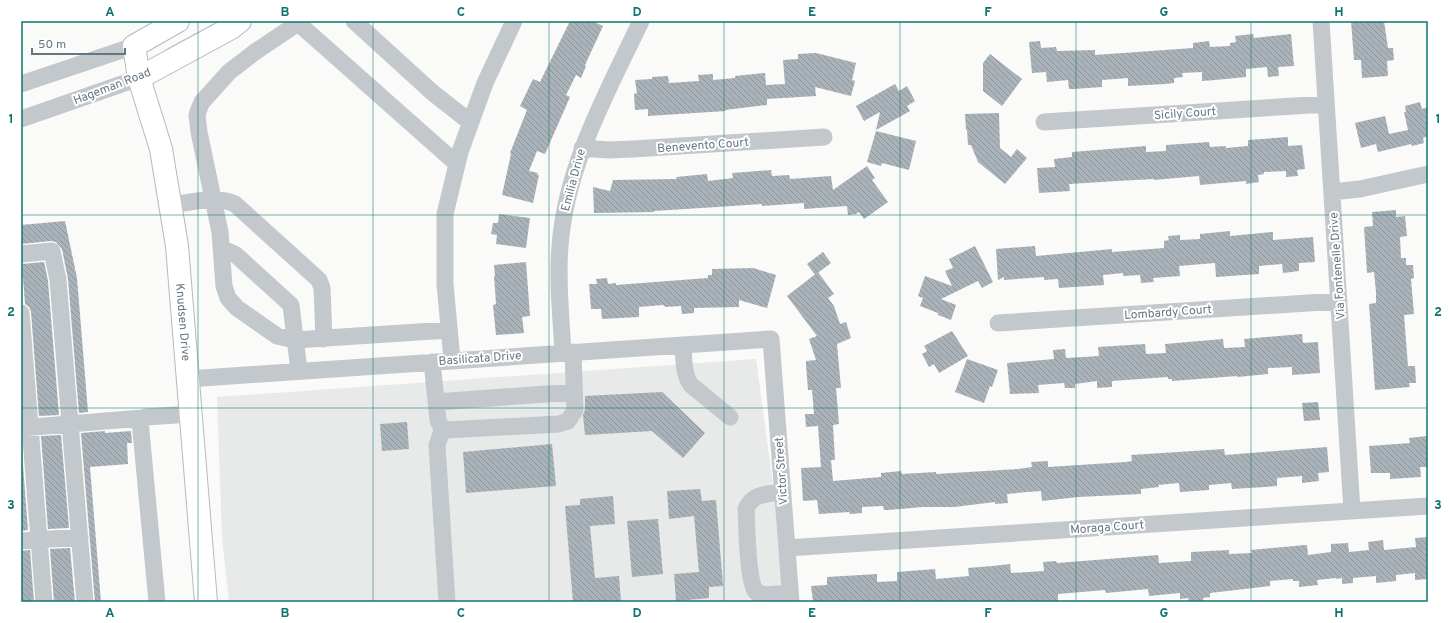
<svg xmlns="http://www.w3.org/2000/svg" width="1449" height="623" font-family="Overpass,sans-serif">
<defs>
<pattern id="grass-dots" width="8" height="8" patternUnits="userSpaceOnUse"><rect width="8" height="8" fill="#dadfd7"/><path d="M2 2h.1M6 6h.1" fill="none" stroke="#b4b9b4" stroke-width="1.8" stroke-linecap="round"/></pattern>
<pattern id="building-back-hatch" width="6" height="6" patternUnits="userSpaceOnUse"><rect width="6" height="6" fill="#aab3b9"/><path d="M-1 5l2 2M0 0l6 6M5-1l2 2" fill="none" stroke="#8e969c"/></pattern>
</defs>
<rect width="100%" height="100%" fill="#fafaf8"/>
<!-- built -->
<path fill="#e8e9e9" d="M756,359L789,602H229L222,539L217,397Z"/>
<!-- grass -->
<path fill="url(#grass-dots)" d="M218,21H223L166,52L164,50Z"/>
<!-- building -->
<path fill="url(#building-back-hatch)" d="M570,21H592L603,26L585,65L586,66L581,78L576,75L566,95L570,97L545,154L537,151L529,171L538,173L537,175H539L533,203L502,195L511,154L510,153L527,110L520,106L533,79L540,82Z
M1351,21H1384L1388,48H1393L1394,60L1387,61L1388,76L1362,78L1361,60H1354Z
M1253,34L1254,38L1291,34L1294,66L1278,67L1279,76L1268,77L1267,67L1246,69V77L1215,80L1202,81V72L1182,73L1183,77L1174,78V83L1165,84L1128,86V78L1102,80V87L1074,89H1069L1068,80L1047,82L1046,72L1032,73L1029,42L1040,41L1041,48L1056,47L1057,51L1095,50V55L1193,48V43L1209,41L1210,47L1230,46V43L1236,42L1235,36Z
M816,53L856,63L852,80L855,81L851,96L815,87L816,96L767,99V105L725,110L726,111L648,116V109L635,110L634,94L637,93L635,80L652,79V77L668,76L669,83L699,81L698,75L713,74V80L735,78V76L765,73L766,85L785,84L783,60L798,59V54Z
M990,54L1022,79L1002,106L983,91V63Z
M895,84L899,91L907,86L915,101L907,106L910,111L876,130L880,112L864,121L856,106Z
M1420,102L1422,109L1428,107V136L1423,138L1424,143L1412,146L1411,144L1378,152L1376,144L1361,148L1355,123L1385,116L1389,134L1408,130L1404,112H1406L1405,106Z
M999,113L1000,148L1011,157L1017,149L1027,158L1005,184L978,162L971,145H968L967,130H966L965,114Z
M876,131L916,141L909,170L882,163L881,166L867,162Z
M1288,137V146L1302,145L1305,169L1297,170L1298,176L1286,177V171L1264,172V174L1258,175L1259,182L1246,184V181L1200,185L1199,176L1154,180V179L1117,181L1069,184L1070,191L1039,193L1037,168L1055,167L1054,159L1072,157V152L1146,146V152L1166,151V145L1209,142L1210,147L1226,146V148L1248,146V140Z
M867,166L875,178L872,180L888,202L864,219L859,212L856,214L848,215L847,206L804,209V203L762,206V204L717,207L654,211V212L594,213L593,187L610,191L613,180L677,179L676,177L707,174L708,181L733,178L732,173L771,170L772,176L789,175L790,179L831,176L833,190Z
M1396,210V217L1405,216L1407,236L1400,237L1401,258H1406V265H1413L1414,278L1411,279L1414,314L1404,315L1408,366H1415L1416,383H1409L1410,387L1375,390L1369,304L1376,303V292L1374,272L1367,273L1364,227L1373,226L1372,212Z
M499,214L530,218L526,248L496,244L497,235L491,234L493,223H498Z
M65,221L77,278L88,412L79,413L68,279L62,249L56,242L51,241L21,244V225Z
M1230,231V236L1273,232V240L1313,237L1315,262L1299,263V271L1283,273L1282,264L1259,266V274L1216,277L1215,263L1179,266L1180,276L1153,278L1154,282L1141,283L1140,275L1123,276V273L1103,275L1104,285L1059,288L1058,279L1044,280V277L1004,280V277L998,280L996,249L1035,246L1036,256L1112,249V252L1164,248V241L1169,240L1168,236L1180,235V240L1200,239V234Z
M975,246L993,282L982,288L978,281L941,299L956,305L951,320L938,315V313L920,306L923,298L918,296L925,276L952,286L945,271L953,268L949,259Z
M823,252L831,263L815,275L807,264Z
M44,262L48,281L59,415L39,416L31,312L29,307L25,304L22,264Z
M526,262L530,316L522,317L524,333L496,335L493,305L496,304L494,276H495L494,265Z
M753,268L776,275L767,308L739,300V307L694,308V313L682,314L681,306L666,307L663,305L639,307V317L602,319L601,309H591L589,284H597L596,279L607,278L608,284L616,283V285L708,278V275H712V269Z
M818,272L834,294L828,298L834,306L840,324L846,322L851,338L837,344L841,388H836L839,424L833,425L835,460H831L833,481L881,477V473L901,471L902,474L936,472V474L1018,469L1032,467L1031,462L1048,461V467L1126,462L1132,461L1131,455L1224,449L1225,455L1327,447L1329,472L1318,473L1319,481L1302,483V476L1277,478V486L1265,487L1232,489L1231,483L1209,485V490L1180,492L1179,483L1158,485L1159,487L1141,489V494L1078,497L1042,501L1041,491L1027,492L1007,494L1008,503L995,504V502L954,507H923L888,510H884L883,506L862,507V513L850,514L849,512L819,514L817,500L803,501L801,468L821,467L818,426L806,427L805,414H814L812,390H808L806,365V361L816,360L809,339L817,336L787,296Z
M952,331L968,356L939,373L934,364L929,367L922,354L927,351L924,346Z
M1302,334L1303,343L1318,342L1320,373L1292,375V367L1268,368V374L1237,377V376L1172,381V379H1168V377L1112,381V387L1097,388V381L1075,384V388H1065L1064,383L1038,385L1039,393L1010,394L1007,363L1054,359L1053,350L1065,349L1066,358L1099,356L1098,347L1145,344L1146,354L1166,353L1165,344L1223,339L1224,348L1245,347L1244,339Z
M967,359L998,370L992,387L990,386L984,403L955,392Z
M662,392L705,433L683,458L652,431L585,435L583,415L585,410V396Z
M1318,402L1320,420L1304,421L1302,403Z
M407,422L409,449L382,451L380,424Z
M105,431V433L131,431L132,443H127L128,464L90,467L101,602H95L81,433Z
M61,435L69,528L48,529L41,436Z
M1427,436L1428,467H1420L1421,477L1390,479V473H1371L1369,446L1410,443L1409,438Z
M21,439L28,530L21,531Z
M552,444L556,486L466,493L463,452Z
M700,489L702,501L716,500L723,586L709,587V598L676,601L674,574L699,572L694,516L669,519L667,491Z
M613,496L615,524L590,526L595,578L619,576L621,602H588V600L573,602L565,506L580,505V499Z
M658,519L663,574L632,577L627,521Z
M1428,537V579L1415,580V573L1396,575V581L1376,583V576L1353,578V583L1342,584V578L1336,579V578L1317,580L1318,585L1299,587V581H1293V579L1270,581V586L1210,593V597L1203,598V601L1189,602L1188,598L1180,599V593L1149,596L1148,589L1106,593L1105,590L1058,594V602H813L811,586L827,585V577L877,574V582L897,581V572L935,569L936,579L969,576L968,568L992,566L1010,564L1011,573L1044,571L1043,562L1056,561L1057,563L1158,555L1159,563L1191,561V552L1229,550V554L1252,553L1251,550L1305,545H1307L1308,555L1331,552V544L1348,543L1349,552L1369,550L1368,542L1383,540L1384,550L1416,547L1415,538Z
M70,548L75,602H54L50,549Z
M30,550L34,602H21V551Z"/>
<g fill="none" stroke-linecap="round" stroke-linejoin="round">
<defs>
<g id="major">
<path id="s1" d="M178,21L134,46L139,78L161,149L177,246L206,602"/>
<path d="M139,78L231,28L240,21"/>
</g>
</defs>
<!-- major casing -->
<use href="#major" stroke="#b5babe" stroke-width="24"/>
<!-- minor -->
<path stroke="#c3c8cc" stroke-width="17" d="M301,21L255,52L229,72L202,102L199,109L197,115L199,132L220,232L224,286L228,298L237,308L277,336L295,340L449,330
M354,21L433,93L470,122
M1321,21L1352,511
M298,23L457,164
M21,84L134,46
M21,119L139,78
M1044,122L1326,104
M582,148L609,150L633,149L824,137
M1332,192L1360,189L1428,174
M170,205C191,203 215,195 235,204L319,280L322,288L324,339
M221,248L236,255L291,305L299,371
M21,254L52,251L58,280L85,602
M21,313L44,602
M998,323L1339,301
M683,345C684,358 683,374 691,385L730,417
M563,352C561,317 557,281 560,246C566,165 607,93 641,21
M452,360L445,284V214L460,152L485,83L514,21
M432,362L438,420L440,425L446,430L559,424L568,421L575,410L573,352
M188,379L771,339L791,602
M436,402L574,392
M21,428L142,418
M443,428L437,445L447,602
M783,492C768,494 752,493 746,509C747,526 747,580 756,592L765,595L790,593
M21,541L80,537
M787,548L1428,506
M157,602L140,421L142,418L146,417L191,414"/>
<!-- major -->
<use href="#major" stroke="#fff" stroke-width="22"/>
</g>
<!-- grid -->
<path fill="none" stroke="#0f766e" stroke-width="1" stroke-opacity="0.55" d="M198,21V602M373,21V602M549,21V602M724,21V602M900,21V602M1076,21V602M1251,21V602M21,215H1428M21,408H1428"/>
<g text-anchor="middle" stroke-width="4" stroke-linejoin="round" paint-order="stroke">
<!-- street labels -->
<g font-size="12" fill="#657683" stroke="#fff">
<text transform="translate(112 86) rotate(-21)" y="4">Hageman Road</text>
<text transform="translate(1185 113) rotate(-4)" y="4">Sicily Court</text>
<text transform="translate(703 145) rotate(-4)" y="4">Benevento Court</text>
<text transform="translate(573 180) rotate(-75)" y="4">Emilia Drive</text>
<text transform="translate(1337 266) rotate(-94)" y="4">Via Fontenelle Drive</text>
<text transform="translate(1168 312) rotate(-4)" y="4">Lombardy Court</text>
<text dy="4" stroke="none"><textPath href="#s1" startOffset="332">Knudsen Drive</textPath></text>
<text transform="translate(480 358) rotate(-4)" y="4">Basilicata Drive</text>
<text transform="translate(781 471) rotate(-94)" y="4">Victor Street</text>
<text transform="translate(1107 527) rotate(-4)" y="4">Moraga Court</text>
</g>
</g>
<!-- border -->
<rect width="1449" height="623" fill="none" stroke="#ffffff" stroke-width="44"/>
<!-- scale -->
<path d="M32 48v6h93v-6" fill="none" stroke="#657683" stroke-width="2"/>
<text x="38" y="48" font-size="12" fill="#657683" stroke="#ffffff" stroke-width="3" paint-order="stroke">50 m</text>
<rect x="22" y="22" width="1405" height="579" fill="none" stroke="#0f766e" stroke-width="1.5"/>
<g font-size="13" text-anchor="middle" font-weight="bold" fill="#0f766e">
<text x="110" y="16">A</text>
<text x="285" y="16">B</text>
<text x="461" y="16">C</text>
<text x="637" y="16">D</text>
<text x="812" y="16">E</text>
<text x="988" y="16">F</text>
<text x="1164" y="16">G</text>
<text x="1339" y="16">H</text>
<text x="11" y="123">1</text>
<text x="1438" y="123">1</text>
<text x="11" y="316">2</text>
<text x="1438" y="316">2</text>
<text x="11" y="509">3</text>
<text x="1438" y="509">3</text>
<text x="110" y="617">A</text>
<text x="285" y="617">B</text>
<text x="461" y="617">C</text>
<text x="637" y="617">D</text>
<text x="812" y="617">E</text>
<text x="988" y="617">F</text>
<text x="1164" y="617">G</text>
<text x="1339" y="617">H</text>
</g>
</svg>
